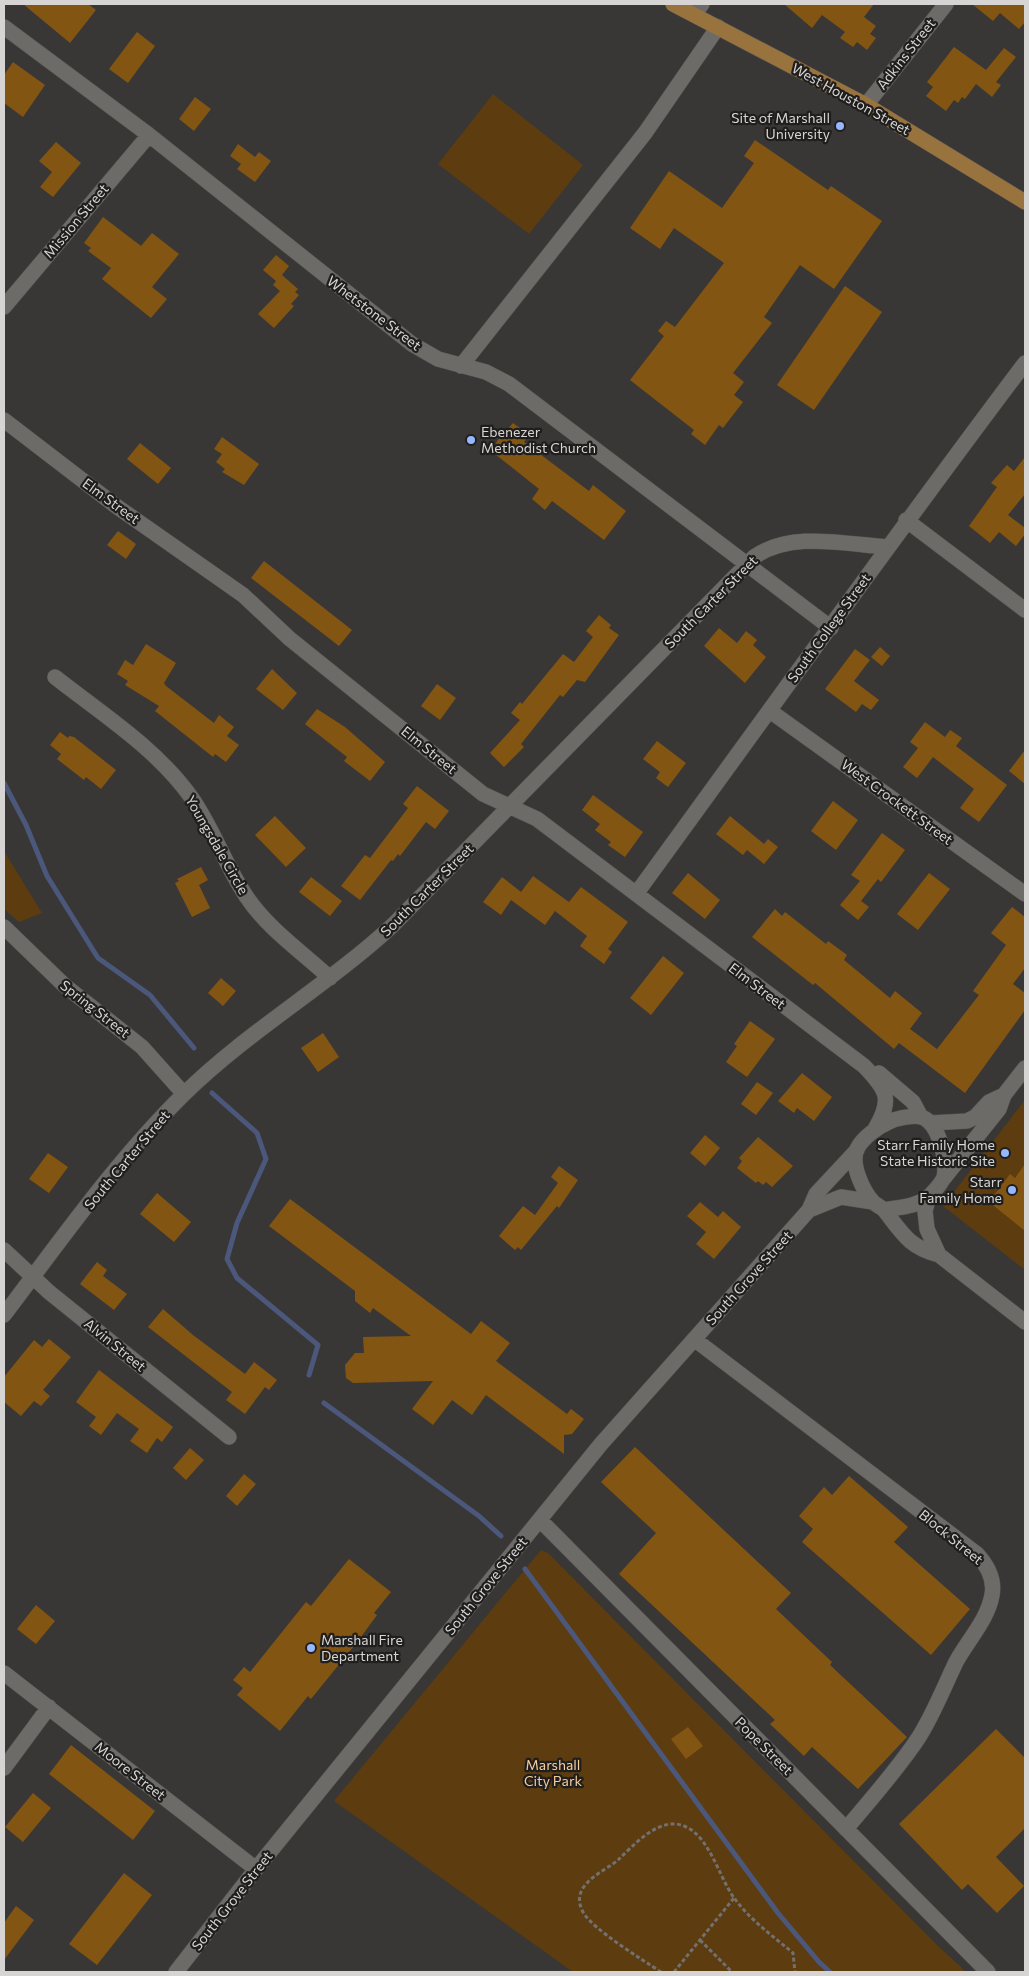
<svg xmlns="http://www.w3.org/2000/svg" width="1029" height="1976" font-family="Commissioner,sans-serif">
<rect width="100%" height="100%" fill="#393735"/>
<!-- green -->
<path fill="#5d3c0f" d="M493,94L583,165L529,234L438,164Z
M4,851L42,913L19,922L4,909Z
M1025,1100V1270L943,1206Z
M541,1550L548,1553L938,1946L963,1969L964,1972H573L334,1801Z"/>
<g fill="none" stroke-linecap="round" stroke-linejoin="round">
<!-- stream -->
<path stroke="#4b587c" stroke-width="5" d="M4,783L26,825L47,876L98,958L150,995L194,1048
M212,1093L257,1133L266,1159L237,1223L227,1259L237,1278L318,1345L309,1375
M324,1403L479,1516L501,1536
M525,1569L778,1913L819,1962L830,1972"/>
</g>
<!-- building -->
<path fill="#835512" d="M23,4H88L96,10L70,43Z
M784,4H874L864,17L876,26L870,34L876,38L867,50L857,42L853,47L840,38L845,32L822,15L812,28Z
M972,4H1025V22L1019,29L1000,13L993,21Z
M137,32L155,46L128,83L109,69Z
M954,47L986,70L1004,48L1016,57L996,82L1001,85L992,97L976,84L965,99L962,97L958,103L954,100L946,111L926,96L933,87L927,82Z
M13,62L45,85L23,117L4,103V75Z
M195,97L211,109L194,131L179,119Z
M755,140L828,190L831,186L882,221L834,289L800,265L764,317L772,323L733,373L744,382L734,395L743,402L723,428L719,425L705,445L691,434L694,430L630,380L664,336L658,331L666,321L675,327L724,263L674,228L660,249L630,228L669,171L722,208L754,163L744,156Z
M56,142L81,163L53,197L40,187L52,172L39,161Z
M238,144L255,157L259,152L271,161L255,182L237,169L241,164L230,156Z
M103,217L141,246L152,233L179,254L152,287L167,299L151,318L102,279L111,268L88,251L91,248L84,243Z
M276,255L289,266L282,275L298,289L295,292L299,295L291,304L294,306L274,328L258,314L280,291L273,285L276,281L263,270Z
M845,286L882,312L814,410L777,385Z
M513,423L529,435L524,442L589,491L593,485L626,511L604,540L552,501L545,510L532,499L539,489L495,454L499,448L495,446L497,441Z
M222,437L259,464L244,485L222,472L225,469L216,462L222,454L214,449Z
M140,443L171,468L158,484L127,459Z
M1025,457V494L1008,515L1025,528V534L1016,546L999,532L990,543L969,526L997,487L991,483L1007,465L1014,471Z
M118,531L136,544L126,559L107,545Z
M264,561L352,630L339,646L251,578Z
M599,615L611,625L609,628L619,635L585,682L577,680L563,697L560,695L521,744L524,747L504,767L490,753L520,720L511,713L520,702L522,704L563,654L574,662L593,637L586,631Z
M719,628L737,643L746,631L757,640L753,645L766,657L745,683L704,646Z
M146,644L176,663L164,683L166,686L214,723L219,715L234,727L227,736L239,745L226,762L215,754L213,757L155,711L159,706L125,685L128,681L117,674L125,660L133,665Z
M880,647L890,656L882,666L871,657Z
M855,649L870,660L854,681L879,700L871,710L862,704L856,712L825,689Z
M272,669L297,693L283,710L256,689Z
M437,684L456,698L440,720L421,706Z
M317,709L345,727L385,762L370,781L344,761L347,757L305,724Z
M925,722L945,737L950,730L962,738L956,746L1007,785L979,822L960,808L974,789L933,757L917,778L903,767L918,748L910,742Z
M60,732L68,738L69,736L74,737L116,770L101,789L86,777L84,780L57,759L61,754L50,745Z
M657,741L686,763L668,787L656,778L660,772L643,759Z
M1025,750V784L1009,771Z
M417,786L449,811L435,829L426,822L400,856L398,854L393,861L391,860L360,900L341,886L365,855L370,858L408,808L403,804Z
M593,795L643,832L625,857L608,845L611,842L595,830L600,824L582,810Z
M833,801L858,820L836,850L811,831Z
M275,816L306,848L286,867L255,835Z
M730,816L764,844L768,839L778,847L764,864L747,850L743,855L716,834Z
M882,833L905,850L881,882L878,879L861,901L869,907L858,920L840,905L860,881L851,875Z
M201,867L208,880L199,885L210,908L192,917L175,883L179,881L177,879Z
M688,873L720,900L705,919L672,893Z
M929,873L950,889L918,930L897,914Z
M533,876L569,902L581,887L628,922L608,949L612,952L604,964L580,946L587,936L555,911L545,925L511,900L501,915L483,902L502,877L521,892Z
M311,877L342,901L330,916L299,892Z
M1012,907L1025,917V968L1013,984L1025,993V1010L965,1093L899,1043L894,1049L815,983L813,985L752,937L775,909L782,916L785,912L826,944L828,941L847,955L844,960L890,998L895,991L922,1013L910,1029L937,1049L979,995L973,991L1006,945L991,933Z
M663,956L684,973L651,1015L630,998Z
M221,978L236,991L223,1006L208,993Z
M750,1021L775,1039L747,1077L726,1062L737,1046L734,1044Z
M323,1033L339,1057L318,1072L301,1048Z
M802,1073L832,1097L814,1121L797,1108L794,1113L778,1101Z
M757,1082L773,1093L756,1115L741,1104Z
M705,1135L720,1148L705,1166L690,1153Z
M758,1137L793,1166L772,1187L766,1182L763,1185L758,1181L756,1183L737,1168L742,1161L739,1158Z
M48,1153L68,1167L49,1193L29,1179Z
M1025,1164V1231L989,1202L1010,1174L1015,1178Z
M559,1166L578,1180L559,1208L557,1206L521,1250L518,1247L515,1250L499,1236L523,1206L535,1215L558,1183L551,1177Z
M157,1193L191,1222L174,1242L140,1214Z
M290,1199L471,1334L481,1321L510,1343L496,1361L567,1414L571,1409L584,1419L572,1434L564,1435V1454L486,1395L472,1415L452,1400L433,1425L412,1409L433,1381L353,1383L346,1378L345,1365L355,1353H364L363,1337L411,1336L373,1308L370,1313L355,1301V1291L269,1226Z
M700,1202L718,1217L723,1211L741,1227L714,1259L696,1244L706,1232L687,1216Z
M97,1262L107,1270L103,1276L127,1294L114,1310L80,1284Z
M163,1309L193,1335L245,1374L254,1362L277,1380L269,1390L265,1387L245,1414L226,1400L232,1392L148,1327Z
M49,1339L71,1357L43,1390L50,1396L41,1406L34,1401L21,1416L4,1402V1377L34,1340L42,1347Z
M99,1370L173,1427L162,1442L157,1438L147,1453L130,1441L139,1429L117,1413L101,1435L89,1426L96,1417L76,1402Z
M635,1447L791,1593L776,1609L832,1662L830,1665L907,1737L858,1789L812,1747L804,1756L770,1724L775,1720L619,1574L656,1533L601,1482Z
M190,1448L204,1460L186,1480L173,1468Z
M244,1474L256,1484L237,1506L226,1496Z
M849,1476L908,1527L894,1542L970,1609L931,1655L802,1542L813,1529L799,1516L824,1487L832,1495Z
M349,1559L391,1592L374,1613L377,1615L358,1641L311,1699L308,1696L280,1731L237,1695L243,1688L233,1680L244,1667L250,1672L306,1602L311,1606Z
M36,1605L55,1621L36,1644L17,1629Z
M688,1727L703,1746L686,1759L671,1739Z
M996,1729L1025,1758V1828L996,1857L1024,1886L997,1913L968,1884L962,1890L899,1824Z
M71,1745L155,1811L133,1840L49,1774Z
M33,1793L51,1808L23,1842L5,1827Z
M124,1873L152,1895L97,1965L69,1944Z
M16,1906L34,1920L4,1960V1923Z"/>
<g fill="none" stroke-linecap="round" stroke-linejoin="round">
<defs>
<path id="minor" d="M694,14L702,4
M4,27L149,135L412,344L438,359L486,372L509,384L831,628
M866,105L946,4
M4,307L149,135
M461,366L645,133L718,27
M4,420L116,506L243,595L290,639L483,794L537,819L864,1066C887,1090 893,1099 875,1129
M906,520L1025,610
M55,677C102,714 156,748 191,797C213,828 225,865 246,896C267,928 302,952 330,978
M770,711L1025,894
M636,894C765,717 893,538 1025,363
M4,927L64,985L142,1047L184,1094
M879,1073L913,1102L921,1117
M1004,1095L1025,1068
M930,1123L967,1121L975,1117L989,1102L1004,1095L999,1109L944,1178
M929,1196L925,1211L927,1229L939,1255L1025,1322
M809,1210L841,1197L873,1202
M884,1210C899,1207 915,1207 927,1198C932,1194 942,1183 944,1177C948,1162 939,1122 921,1117C914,1115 898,1118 891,1121C879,1126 863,1137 857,1149C850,1164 863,1191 873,1202C877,1206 882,1207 885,1211C903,1234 909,1247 939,1255
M4,1250L49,1292L229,1437
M4,1315C61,1240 116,1161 184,1094C248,1031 327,986 393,925L754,557C791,531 844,544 887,547
M694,1339L977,1554C987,1565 995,1579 992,1595C988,1619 968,1640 956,1662C944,1687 934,1713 919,1737C898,1769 871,1799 846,1829
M540,1520L988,1972
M4,1673L256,1869
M4,1768L49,1707
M176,1972L256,1869L601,1444L809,1210L816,1194L857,1150"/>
<path id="major" d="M673,4L866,105L1025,202"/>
</defs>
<!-- minor casing -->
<use href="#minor" stroke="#575553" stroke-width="16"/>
<!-- major casing -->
<use href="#major" stroke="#575553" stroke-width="16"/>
<!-- path -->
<path stroke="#73716f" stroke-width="3" stroke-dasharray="4 2.5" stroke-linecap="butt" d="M700,1940L732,1972
M661,1972C643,1960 592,1929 583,1912C568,1884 605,1872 619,1859C633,1846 654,1822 676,1824C709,1828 718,1878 735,1899C750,1920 773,1936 793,1953L795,1972
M674,1972L734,1898"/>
<!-- minor -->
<use href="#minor" stroke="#6d6b68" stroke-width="15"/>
<!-- major -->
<use href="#major" stroke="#99733d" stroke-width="15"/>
</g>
<!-- markers -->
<g fill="#96b6fd" stroke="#1f1e1d" stroke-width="2">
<circle cx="840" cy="126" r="5"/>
<circle cx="471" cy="440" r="5"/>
<circle cx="1005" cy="1153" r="5"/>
<circle cx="1012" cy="1190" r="5"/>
<circle cx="311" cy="1648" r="5"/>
</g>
<g text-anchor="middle" stroke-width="4.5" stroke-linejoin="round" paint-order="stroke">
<!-- street labels -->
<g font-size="14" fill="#d6d5d3" stroke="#1f1e1d">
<text transform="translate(906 54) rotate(-52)" y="5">Adkins Street</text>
<text transform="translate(851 99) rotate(29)" y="5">West Houston Street</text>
<text transform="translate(76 221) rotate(-50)" y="5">Mission Street</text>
<text transform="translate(374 313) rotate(37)" y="5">Whetstone Street</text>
<text transform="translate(111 501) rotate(36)" y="5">Elm Street</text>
<text transform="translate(711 602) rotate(-45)" y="5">South Carter Street</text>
<text transform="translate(829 628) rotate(-54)" y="5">South College Street</text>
<text transform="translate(429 750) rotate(39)" y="5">Elm Street</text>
<text transform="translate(897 802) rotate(36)" y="5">West Crockett Street</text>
<text transform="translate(217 845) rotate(60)" y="5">Youngsdale Circle</text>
<text transform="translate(427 890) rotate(-45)" y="5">South Carter Street</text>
<text transform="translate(757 986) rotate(37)" y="5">Elm Street</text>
<text transform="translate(95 1009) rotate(38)" y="5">Spring Street</text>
<text transform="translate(127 1160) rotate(-50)" y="5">South Carter Street</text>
<text transform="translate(749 1278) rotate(-48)" y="5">South Grove Street</text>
<text transform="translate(115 1345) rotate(39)" y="5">Alvin Street</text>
<text transform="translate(951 1537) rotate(39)" y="5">Block Street</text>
<text transform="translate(486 1586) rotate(-51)" y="5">South Grove Street</text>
<text transform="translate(764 1746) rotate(45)" y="5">Pope Street</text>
<text transform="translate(130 1771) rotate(38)" y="5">Moore Street</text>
<text transform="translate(232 1901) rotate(-52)" y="5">South Grove Street</text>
</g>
<!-- poi labels -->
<g font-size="14" fill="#d6d5d3" stroke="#1f1e1d" text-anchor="end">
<text x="830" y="123">Site of Marshall<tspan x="830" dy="16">University</tspan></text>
<text x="481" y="437" text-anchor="start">Ebenezer<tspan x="481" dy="16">Methodist Church</tspan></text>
<text x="995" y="1150">Starr Family Home<tspan x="995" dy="16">State Historic Site</tspan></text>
<text x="1002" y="1187">Starr<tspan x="1002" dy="16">Family Home</tspan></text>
<text x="321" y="1645" text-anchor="start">Marshall Fire<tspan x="321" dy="16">Department</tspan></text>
</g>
<!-- park labels -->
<g font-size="14" fill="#f6cd9e" stroke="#1f1e1d">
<text x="553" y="1770">Marshall<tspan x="553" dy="16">City Park</tspan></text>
</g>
</g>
<!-- border -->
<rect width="1029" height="1976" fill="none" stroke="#d6d5d3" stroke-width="10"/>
</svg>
